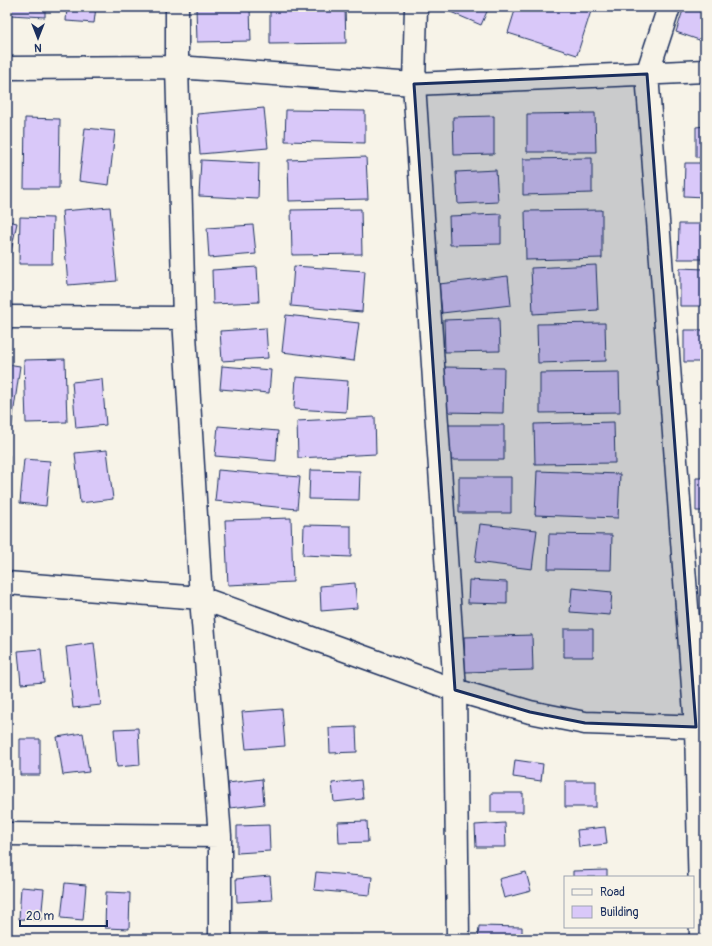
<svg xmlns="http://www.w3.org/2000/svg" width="712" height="946" font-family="Pangolin,sans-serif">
<rect width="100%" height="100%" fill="#f7f3e8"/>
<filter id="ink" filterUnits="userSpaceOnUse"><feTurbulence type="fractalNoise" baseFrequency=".025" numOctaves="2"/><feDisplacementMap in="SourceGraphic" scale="8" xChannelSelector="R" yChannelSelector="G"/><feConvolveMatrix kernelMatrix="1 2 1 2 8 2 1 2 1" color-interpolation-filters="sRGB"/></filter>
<g filter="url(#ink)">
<!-- building -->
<path fill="#d9c8f9" stroke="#1b2f5e" d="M11,7H45V17L10,15Z
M67,7H96L94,23L66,21Z
M196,7H250L251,41L197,42Z
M270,7H345L346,43L270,44Z
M439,7H489L481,25Z
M516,7H580L591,11L577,55L508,33Z
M684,7H705V42L676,32Z
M264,108L268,148L200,154L197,114Z
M286,110L365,111V143L285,141Z
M595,113L596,152H527V114Z
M494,116V154L454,155L453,117Z
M25,118L60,119L59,188H24Z
M7,122H11V176H7Z
M705,126V157H696V127Z
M85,128L115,131L109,185L79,181Z
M366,157L368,199L289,201L288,160Z
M592,158V193L523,195V159Z
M201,160L259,163L258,199L199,196Z
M685,163H705V197L684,196Z
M496,170L498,202L458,204L456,172Z
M110,207L117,281L68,285L62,211Z
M361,209L362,254L292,255L291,210Z
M602,210V258L526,260L525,211Z
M501,214V244L450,245L449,216Z
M20,217L53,218L52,264H19Z
M7,221L17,223L8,265H7Z
M679,224H705V259H678Z
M253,225L256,254L209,258L207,228Z
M596,265L598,310L533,314L531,268Z
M294,266L365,271L362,312L291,306Z
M257,267L259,302L213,304L212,270Z
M680,268L705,269V306H680Z
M508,276L511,305L442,313L439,284Z
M286,315L359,323L354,361L282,352Z
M499,318L500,351L445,352L444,320Z
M605,323L606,361L538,363L537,324Z
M266,328L268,358L222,361L220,331Z
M684,330H705V362H684Z
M65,359L67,422L26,423L24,360Z
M7,364L20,366L11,430L7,429Z
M222,366L271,370L269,393L220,389Z
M443,367L504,368L503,413L443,412Z
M619,372L620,412L540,413V373Z
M703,372H705V405Z
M296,377L348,381L346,412L294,409Z
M102,379L106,425L76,428L72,382Z
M375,417L376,454L298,458L297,421Z
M614,422L615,463L535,464L534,424Z
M444,425H504V460H444Z
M218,426L278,431L276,461L215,456Z
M107,450L113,499L80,503L75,453Z
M7,455H9L10,503H7Z
M24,459L50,461L46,506L20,503Z
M218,470L300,477L297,509L215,501Z
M310,470L360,471L359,500L309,499Z
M537,471L620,474L618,518L535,515Z
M459,477H511V513H459Z
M696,478H705V511H696Z
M291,518L293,582L228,585L225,520Z
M480,524L537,530L532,569L475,562Z
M304,525L351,526V557L303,555Z
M549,534L612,535L611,570L548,569Z
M469,580L507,582V604L468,603Z
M355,583L357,608L321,611L320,586Z
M572,588L612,592L610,615L570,612Z
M564,629H593V657H564Z
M532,635L533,670L465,672L464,637Z
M94,643L101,705L73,708L66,647Z
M41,649L44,682L21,684L18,651Z
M282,709L285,746L246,749L242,712Z
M356,727L357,752L330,753L329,728Z
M138,728L140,765L117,767L114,729Z
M83,733L89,772L63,775L57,737Z
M20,739H40V775H20Z
M515,760L543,764L541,781L513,777Z
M262,779L264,804L230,808L228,783Z
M361,780L363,799L334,802L332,783Z
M565,781H596V807H565Z
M491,793H523V812H491Z
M367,821L368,842L339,843L338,822Z
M505,823L506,847H476L475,825Z
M269,825L270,851L237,853V826Z
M605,827L607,844L579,847L577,830Z
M607,870V877H573V871Z
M316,872L372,877L370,895L314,890Z
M526,872L531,891L504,898L499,879Z
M270,876L272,900L237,902L236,879Z
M65,883L86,885L83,920L61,918Z
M21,887L44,889L41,920L19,919Z
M106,892L130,893L129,929L105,928Z
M479,926L522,927V939H478Z
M287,935L288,939H250V936Z
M351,936V939H327Z
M607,936V939H591Z"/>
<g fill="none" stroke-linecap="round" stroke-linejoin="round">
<defs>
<path id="minor" d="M177,7V67L184,318L201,598L220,836V939
M416,7L414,84L455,690L458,939
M669,7L647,74L696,727L701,939
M7,68L177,67L414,84L705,71
M7,317L184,318
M7,583L201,598L455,690L530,712L585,723L705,727
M7,834L220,836"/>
</defs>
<!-- minor casing -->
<use href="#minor" stroke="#1b2f5e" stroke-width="25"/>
<!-- minor -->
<use href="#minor" stroke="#f7f3e8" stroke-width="22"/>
</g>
</g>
<!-- marked area -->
<path fill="#1b2f5e" fill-opacity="0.2" stroke="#1b2f5e" stroke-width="3" stroke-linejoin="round" d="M647,74L696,727L585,723L530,712L455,690L414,84Z"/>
<!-- margin -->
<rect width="712" height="946" fill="none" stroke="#f7f3e8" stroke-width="24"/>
<rect x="12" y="12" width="688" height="922" fill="none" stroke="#1b2f5e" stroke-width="1.5" filter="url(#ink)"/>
<!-- legend -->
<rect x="564" y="876" width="130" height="52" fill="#f7f3e8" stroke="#9fa5b1"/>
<rect x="572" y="889" width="20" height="6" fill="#f7f3e8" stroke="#9fa5b1"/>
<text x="600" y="896" font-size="12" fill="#1b2f5e">Road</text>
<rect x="572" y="906" width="20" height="12" fill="#d9c8f9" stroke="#9fa5b1"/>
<text x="600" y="916" font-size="12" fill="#1b2f5e">Building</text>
<!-- north arrow -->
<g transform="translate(38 38) rotate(180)" stroke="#f7f3e8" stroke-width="3" paint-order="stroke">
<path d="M0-3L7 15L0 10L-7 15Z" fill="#1b2f5e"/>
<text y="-6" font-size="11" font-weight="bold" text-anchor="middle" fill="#1b2f5e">N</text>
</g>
<!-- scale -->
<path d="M20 920v6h87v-6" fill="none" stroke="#1b2f5e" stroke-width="2"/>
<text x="26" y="920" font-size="12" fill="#1b2f5e" stroke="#f7f3e8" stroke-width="3" paint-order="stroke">20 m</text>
</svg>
